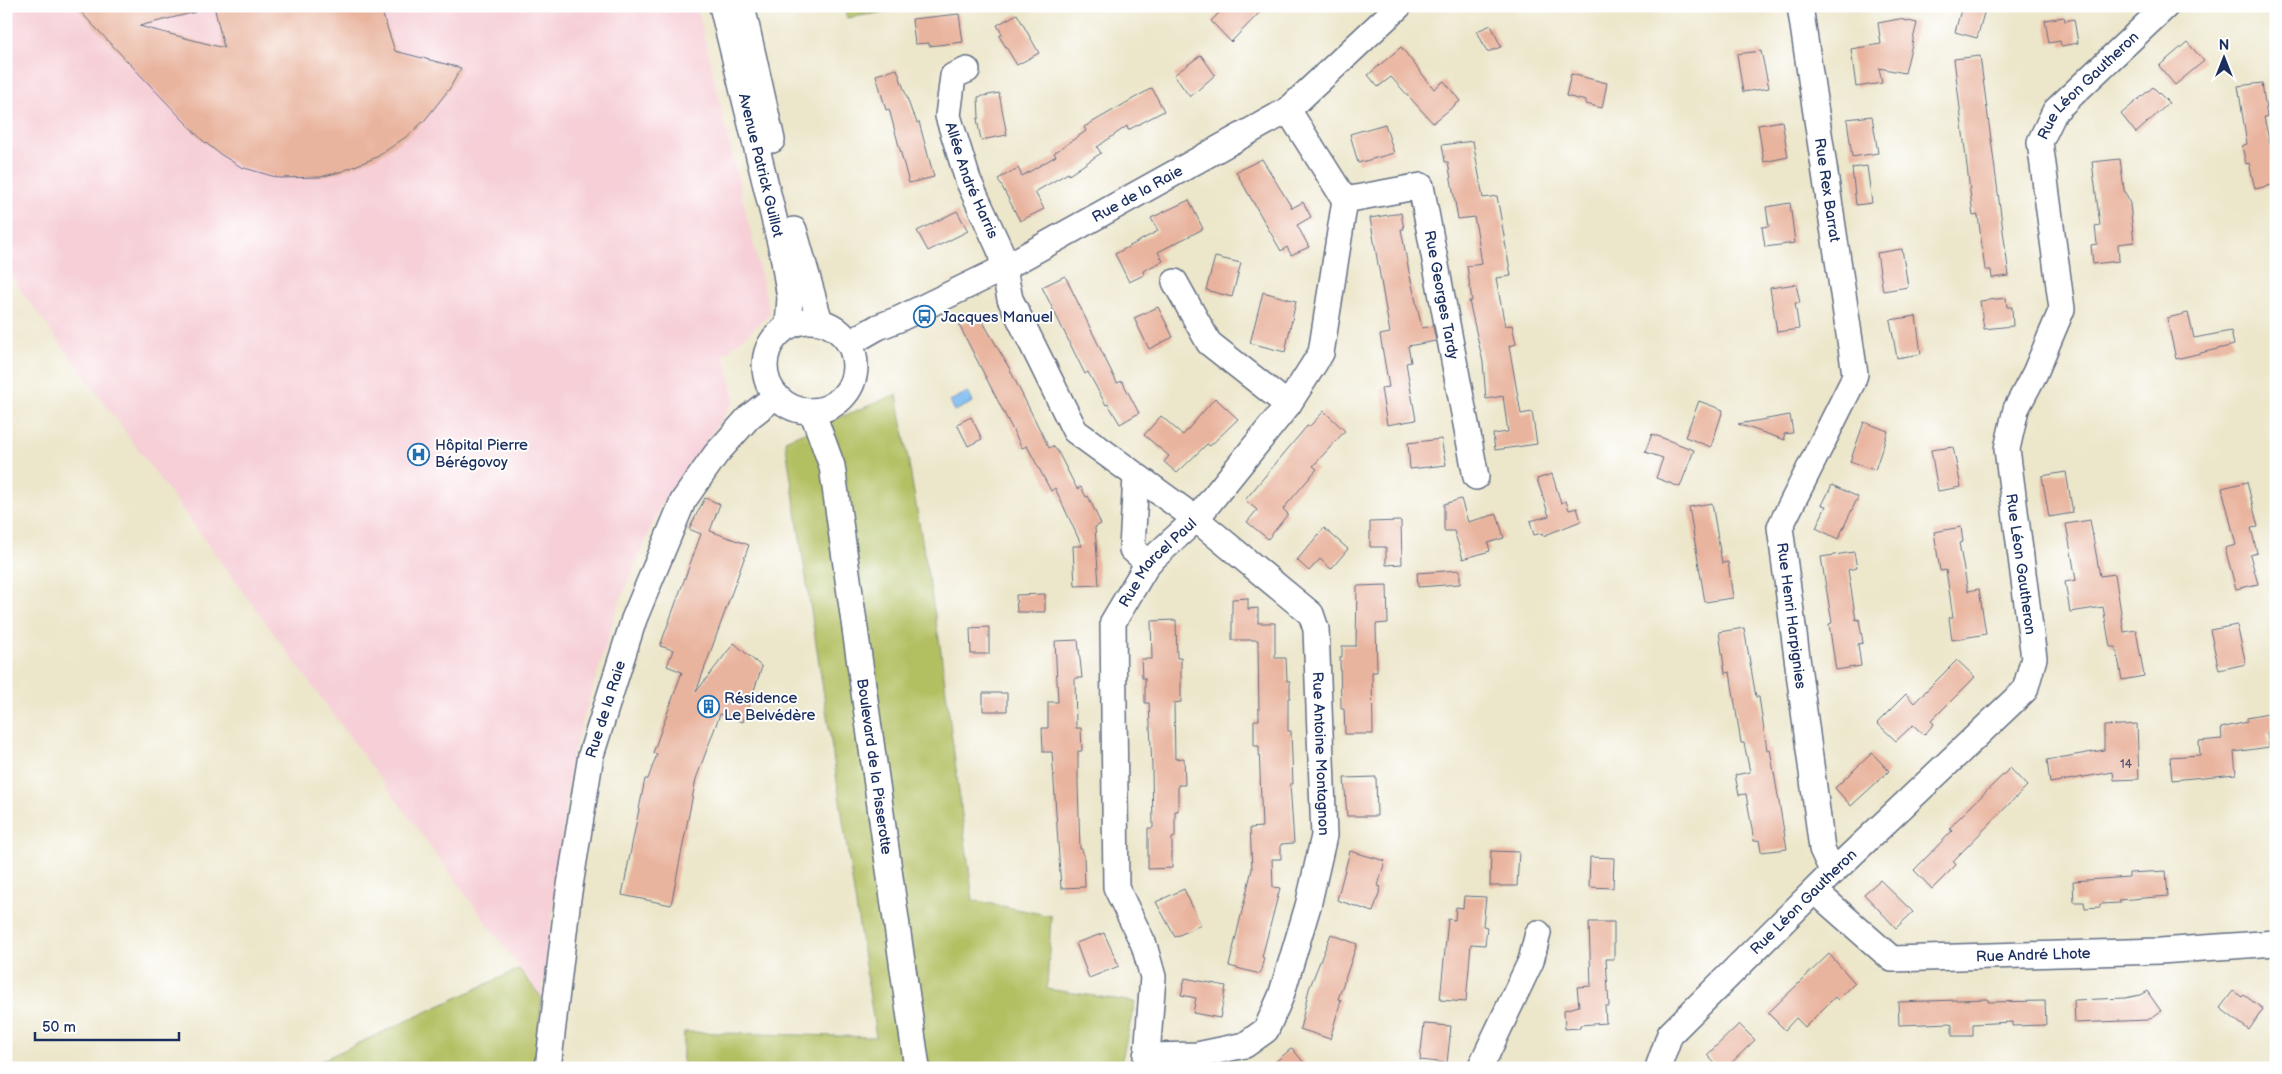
<svg xmlns="http://www.w3.org/2000/svg" width="2282" height="1074" font-family="'Balsamiq Sans',sans-serif">
<rect width="100%" height="100%" fill="#fff"/>
<filter id="ink" filterUnits="userSpaceOnUse"><feTurbulence type="fractalNoise" baseFrequency=".02" numOctaves="2"/><feDisplacementMap in="SourceGraphic" scale="10" xChannelSelector="R" yChannelSelector="G"/><feConvolveMatrix kernelMatrix="1 2 1 2 8 2 1 2 1" color-interpolation-filters="sRGB"/></filter>
<filter id="wash" filterUnits="userSpaceOnUse"><feTurbulence type="fractalNoise" baseFrequency=".0096" numOctaves="4" result="noise"/><feDisplacementMap in="SourceGraphic" scale="20" xChannelSelector="R" yChannelSelector="G"/><feGaussianBlur stdDeviation="1.12" result="paint"/><feColorMatrix in="noise" values="0 0 0 0 0 0 0 0 0 0 0 0 0 0 0 0 0 1.4 0 .05"/><feComposite in="paint" operator="in"/></filter>
<g filter="url(#wash)">
<rect width="100%" height="100%" fill="#ece6ca"/>
<!-- built -->
<path fill="#f6cfd7" d="M6,6H697L770,314L724,355L735,400L660,507L619,602L571,759L542,998L6,270Z"/>
<!-- green -->
<path fill="#b3c062" stroke="#677860" d="M844,6H919L847,18Z
M897,394L940,645L973,900L1051,916L1047,989L1135,1002L1120,1068L1001,1063V1068H682L684,1032L876,1037L785,440Z
M519,969L542,998L535,1068H305Z"/>
<!-- water -->
<path fill="#7abaee" stroke="#4a74a6" d="M968,392L973,402L955,411L950,401Z"/>
<g id="blocks">
<!-- building -->
<path fill="#e9b49e" d="M75,6H195L196,12L139,26L224,48L214,6H380L395,51L461,68L450,88L425,120L410,134L377,157L340,172L320,177L279,178L241,167L220,154L202,140Z
M1226,6H1266L1231,42L1211,21Z
M1962,6H1986L1977,38L1955,32Z
M959,14L963,42L929,46V43L915,44L912,19Z
M1017,14L1039,53L1017,65L999,36L1002,34L997,25Z
M2064,17L2065,21L2074,19L2078,43L2061,46L2060,41L2049,43L2045,20Z
M1899,19L1917,23L1905,73L1879,68L1882,83L1856,87L1851,49L1881,44L1878,23Z
M1491,25L1501,47L1487,52L1477,31Z
M2187,42L2204,61L2175,85L2159,66Z
M1401,47L1434,89L1444,81L1460,101L1433,123L1391,77L1378,87L1368,75Z
M1761,51L1769,88L1743,92L1737,54Z
M1201,55L1215,75L1190,97L1174,75Z
M1980,56L2009,276L1992,278L1991,270H1985L1978,215L1973,216L1954,59Z
M897,69L913,115H914L917,123L919,122L934,177L909,183L889,109L886,110L876,75Z
M1571,74L1607,83L1602,108L1586,104V101L1566,96Z
M2262,83L2267,117H2264L2276,172V184L2255,189L2249,163L2246,164L2242,146L2247,144L2238,86Z
M2153,87L2169,103L2136,133L2121,114Z
M1152,88L1164,111L1128,130L1127,126L1097,147L1101,153L1069,175L1068,173L1035,192L1044,209L1020,221L998,179L1018,168L1022,176L1056,156L1054,153L1086,131L1084,127Z
M999,93L1007,135L981,140L977,119L979,118L978,97Z
M1872,116L1878,153L1852,157L1847,119Z
M1782,121L1788,157L1764,162L1758,125Z
M1385,124L1394,153L1358,163L1350,134Z
M1473,141L1483,198L1497,196L1511,276L1496,278L1505,326L1512,325L1516,344L1509,346L1521,414L1532,412L1537,444L1495,450L1493,434L1508,432L1503,396L1486,399L1483,362L1469,301H1472L1467,266L1482,264L1477,231L1474,217L1458,219L1448,162H1445L1442,145Z
M1262,159L1292,208L1303,202L1311,217L1297,225L1309,247L1291,255L1287,247L1281,251L1236,172Z
M2120,159L2124,190L2130,204L2134,242L2118,244L2119,261L2093,264L2091,245L2097,244L2095,226L2100,225L2092,162Z
M1867,166L1872,203L1856,205L1852,168Z
M1189,200L1203,229L1158,252L1163,261L1143,271L1144,275L1129,282L1115,254L1158,231L1151,218Z
M1790,203L1795,243L1765,247L1762,227L1769,226L1766,207Z
M957,211L968,231L928,251L917,231Z
M1401,213L1404,229H1401L1409,272L1422,328L1433,326L1436,341L1408,346L1411,362L1406,363L1416,420L1387,425L1381,388L1389,387L1380,335L1390,333L1370,218Z
M1902,249L1908,287L1883,291L1877,253Z
M1215,257L1241,263L1232,297L1206,290Z
M1065,276L1117,383L1122,381L1139,413L1120,424L1108,404L1106,405L1088,372L1085,374L1042,287Z
M1796,284L1800,303H1795L1799,329L1777,332L1770,288Z
M1263,292L1296,301L1285,352L1250,343Z
M2006,298L2007,307H2012L2013,326L1984,329L1980,301Z
M1158,307L1173,337L1149,349L1134,318Z
M2188,313L2194,338L2231,331L2234,345L2176,359L2167,318Z
M979,315L1008,366L1049,448L1053,446L1058,452L1077,489L1081,487L1086,497L1088,496L1101,524L1095,527L1099,585L1075,586L1073,546H1082L1055,488L1051,491L1027,446L1022,448L959,325Z
M1916,316L1921,354L1897,358L1890,320Z
M1215,398L1238,419L1210,446L1207,444L1177,473L1164,462L1169,456L1144,435L1161,416L1183,435Z
M1699,401L1723,410L1711,447L1685,437Z
M1324,411L1345,431L1313,466L1317,469L1283,509L1288,514L1268,539L1247,522L1257,510L1245,500L1307,426L1309,427Z
M1790,415L1793,433L1784,434L1785,440L1738,424Z
M971,417L982,439L968,446L957,424Z
M1864,422L1888,431L1875,470L1850,462Z
M1652,434L1694,450L1680,487L1656,478L1663,458L1645,452Z
M1441,439L1446,465L1410,469L1408,443Z
M1953,447L1961,487L1938,491L1931,450Z
M2066,472L2073,513L2049,517L2042,476Z
M1552,474L1561,503L1566,501L1569,510L1577,508L1581,521L1543,536L1542,533L1534,535L1530,521L1549,516L1537,479Z
M2247,482L2258,527L2251,528L2257,553L2250,555L2258,584L2236,589L2225,548L2236,545L2222,488Z
M1832,485L1858,497L1838,539L1816,528L1826,506L1822,505Z
M705,498L720,504L710,531L749,545L696,692L734,643L762,667L743,722L720,714L696,779L671,905L622,895L645,779H648L657,754L653,753L682,672L667,666L673,650L660,646L701,534L689,529Z
M1461,499L1468,522L1497,514L1504,538L1488,543L1490,551L1463,559L1454,531H1444V504Z
M1712,503L1722,563L1728,562L1733,598L1705,602L1689,507Z
M2090,520L2100,576L2115,574L2124,632L2136,630L2144,676L2122,680L2116,647H2110L2103,607L2070,612L2065,582L2076,580L2066,524Z
M1401,521L1402,564L1386,565V547H1370V522Z
M1961,527L1963,542L1959,543L1968,591L1979,589L1986,634L1952,640L1949,618L1953,617L1946,570L1940,571L1934,532Z
M1324,528L1348,549L1331,569L1320,559L1309,571L1297,560Z
M1854,552L1857,568L1848,570L1856,620L1859,619L1863,643L1858,644L1861,666L1836,670L1829,624L1832,623L1821,557Z
M1460,570V584L1418,587L1417,573Z
M1387,585L1388,623L1376,624L1377,672H1372L1373,734H1345L1344,709H1341L1340,657H1342V646H1356L1357,586Z
M1045,594V612H1017L1016,595Z
M1248,598V609L1258,608V623H1275V658H1286L1287,681H1290V698H1288V731H1291L1293,784H1290L1294,843L1281,844V859H1272L1273,887L1280,888L1262,957L1264,958L1260,974L1229,966L1252,869L1250,828L1262,827L1259,746H1254V720H1259L1258,640H1232V599Z
M1176,620L1177,658H1181V702L1174,703L1175,759L1184,758L1185,785H1178V811H1175V837L1172,838V868L1148,869V828H1153L1152,768L1149,703H1145V678H1142L1141,659H1152L1151,621Z
M2237,625L2246,664L2219,670L2210,630Z
M989,627V654H971L970,628Z
M1744,628L1756,697H1759L1767,750L1770,749L1787,849L1761,852L1759,840L1754,841L1746,794L1739,795L1735,775L1750,772L1744,743H1741L1730,672L1725,673L1719,632Z
M1078,640L1082,678H1075L1076,728H1081L1082,751H1078V784L1080,849H1082L1084,856L1085,887L1061,888L1052,752H1043L1042,728H1048V702H1058L1055,641Z
M1957,660L1975,677L1931,721L1934,724L1924,735L1913,725L1896,741L1877,723L1906,694L1914,703Z
M983,693H1007V711H983Z
M2273,713L2276,715V731L2267,733L2269,747L2234,752L2236,774L2172,780L2170,757L2200,755L2199,741L2222,739L2221,728L2247,722V718Z
M2137,724L2139,779L2114,780L2113,772L2050,783L2047,760L2104,750V726Z
M1872,753L1889,771L1851,806L1835,788Z
M2010,768L2027,786L1953,861L1956,865L1932,889L1914,870L1952,831L1949,829L1956,821Z
M1376,777L1377,816H1347L1344,778Z
M1350,851L1385,861L1378,886L1381,887L1373,912L1337,900Z
M1491,851L1519,852L1517,886H1490Z
M1590,857L1614,858L1613,888L1589,887Z
M2166,871L2168,896L2120,900V903L2100,904V907L2085,908L2084,902H2074L2073,881L2129,877V873Z
M1880,880L1913,912L1896,928L1864,894Z
M1184,889L1201,925L1175,937L1156,902Z
M1464,896L1486,897L1483,926L1487,927L1485,945L1471,944L1466,1002L1440,1000L1448,919L1455,920L1456,907L1463,908Z
M1589,922H1614V959H1606L1609,1006H1605L1606,1023L1580,1025V1028L1565,1029L1564,1010L1579,1006L1577,987L1591,986Z
M1104,933L1119,966L1089,978L1076,943Z
M1331,934L1357,944L1338,999L1341,1000L1330,1039L1300,1029L1309,989Z
M1829,954L1855,983L1838,1000L1835,997L1805,1027L1796,1018L1785,1030L1768,1013Z
M1185,978L1226,986L1220,1018L1193,1013L1196,998L1181,995Z
M2147,991L2161,1011L2148,1020L2075,1023L2074,1000L2125,998L2140,995Z
M2233,991L2242,997L2244,995L2263,1009L2249,1030L2220,1008Z
M1988,999V1002L2045,1001L2046,1025L2012,1026V1022L1973,1024V1036H1952V1025L1950,1023L1899,1025L1898,1002Z
M1424,1024L1451,1026L1447,1063L1420,1060Z
M1739,1024L1755,1040L1726,1068H1719L1707,1055Z
M1292,1048L1308,1068H1268Z"/>
</g>
</g>
<g filter="url(#ink)">
<use href="#blocks" fill-opacity="0" stroke="#646f84" stroke-width="1"/>
<g fill="none" stroke-linecap="round" stroke-linejoin="round">
<defs>
<g id="minor">
<path id="s1" d="M722,6L783,255L790,298L788,326"/>
<path d="M742,6L772,140"/>
<path id="s2" d="M1800,6L1855,374L1852,383L1780,527L1822,849L1833,872"/>
<path id="s3" d="M967,70L953,76L948,116L968,180L1000,250L1010,299L1075,431L1196,519L1311,614L1316,629L1324,836L1308,906L1281,996L1266,1030L1245,1045L1197,1055L1146,1056"/>
<path id="s4" d="M1345,200L1421,186L1476,477"/>
<path d="M794,230L820,322"/>
<path d="M1175,282L1209,343L1288,405"/>
<circle cx="810" cy="366" r="45"/>
<path id="s5" d="M850,343L878,327L899,319L1002,269L1288,110L1399,6"/>
<path id="s6" d="M812,411L832,466L917,1068"/>
<path d="M1136,476L1132,549L1148,563"/>
<path id="s7" d="M1815,891L1892,959L2160,951L2276,943"/>
<path id="s8" d="M548,1068L568,898L591,755L634,619L683,501L716,454L749,417L776,396"/>
<path id="s9" d="M1146,1068L1153,977L1144,945L1116,887L1113,622L1148,563L1196,519L1288,405L1321,353L1345,200L1288,110"/>
<path d="M1480,1068L1531,961L1538,933"/>
<path id="s10" d="M1658,1068L1670,1034L1833,872L2025,690L2034,658L2007,449L2016,409L2035,373L2062,309L2040,142L2055,111L2166,6"/>
</g>
</defs>
<!-- minor casing -->
<use href="#minor" stroke="#646f84" stroke-width="28"/>
<!-- minor -->
<use href="#minor" stroke="#fff" stroke-width="25"/>
</g>
</g>
<!-- icons -->
<defs>
<symbol id="bus-ring" viewBox="-11 -11 22 22"><circle r="9.5" fill="#fff" stroke="#1f6fb2" stroke-width="1.5"/><path d="M-5-6H5V4H4V6H2V4H-2V6H-4V4H-5ZM-3.5-4V0h7V-4ZM-3.5 1.2v1.5H-2V1.2ZM2 1.2v1.5H3.5V1.2Z" fill="#1f6fb2"/></symbol>
<symbol id="hospital-ring" viewBox="-11 -11 22 22"><circle r="9.5" fill="#fff" stroke="#1f6fb2" stroke-width="1.5"/><path d="M-5-5h3v3.5h4V-5h3V5h-3V1.5h-4V5h-3Z" fill="#1f6fb2"/></symbol>
<symbol id="building-ring" viewBox="-11 -11 22 22"><circle r="9.5" fill="#fff" stroke="#1f6fb2" stroke-width="1.5"/><path d="M-4-6H4V6H1V3H-1V6H-4ZM-2.5-4.3h1.7v1.8h-1.7ZM.8-4.3h1.7v1.8H.8ZM-2.5-1h1.7V.8h-1.7ZM.8-1h1.7V.8H.8Z" fill="#1f6fb2"/></symbol>
</defs>
<g fill-rule="evenodd">
<use href="#bus-ring" x="912" y="304" width="25" height="25"/>
<use href="#hospital-ring" x="406" y="442" width="25" height="25"/>
<use href="#building-ring" x="696" y="694" width="25" height="25"/>
</g>
<g text-anchor="middle" stroke-width="4" stroke-linejoin="round" paint-order="stroke">
<!-- number labels -->
<g font-size="12" fill="#4e506e">
<text x="2126" y="768">14</text>
</g>
<!-- street labels -->
<g font-size="15" fill="#1b2f5e" stroke="#fff">
<text dy="5" stroke="none"><textPath href="#s10" startOffset="1169">Rue Léon Gautheron</textPath></text>
<text dy="5" stroke="none"><textPath href="#s1" startOffset="164">Avenue Patrick Guillot</textPath></text>
<text dy="5" stroke="none"><textPath href="#s3" startOffset="124">Allée André Harris</textPath></text>
<text dy="5" stroke="none"><textPath href="#s2" startOffset="186">Rue Rex Barrat</textPath></text>
<text dy="5" stroke="none"><textPath href="#s5" startOffset="324">Rue de la Raie</textPath></text>
<text dy="5" stroke="none"><textPath href="#s4" startOffset="188">Rue Georges Tardy</textPath></text>
<text dy="5" stroke="none"><textPath href="#s9" startOffset="529">Rue Marcel Paul</textPath></text>
<text transform="translate(2021 564) rotate(82)" y="5">Rue Léon Gautheron</text>
<text dy="5" stroke="none"><textPath href="#s2" startOffset="632">Rue Henri Harpignies</textPath></text>
<text dy="5" stroke="none"><textPath href="#s8" startOffset="364">Rue de la Raie</textPath></text>
<text dy="5" stroke="none"><textPath href="#s3" startOffset="836">Rue Antoine Montagnon</textPath></text>
<text dy="5" stroke="none"><textPath href="#s6" startOffset="362">Boulevard de la Pisserotte</textPath></text>
<text dy="5" stroke="none"><textPath href="#s10" startOffset="224">Rue Léon Gautheron</textPath></text>
<text dy="5" stroke="none"><textPath href="#s7" startOffset="244">Rue André Lhote</textPath></text>
</g>
<!-- poi labels -->
<g font-size="15" fill="#1b2f5e" stroke="#fff" text-anchor="start">
<text x="941" y="322">Jacques Manuel</text>
<text x="435" y="450">Hôpital Pierre<tspan x="435" dy="17">Bérégovoy</tspan></text>
<text x="724" y="703">Résidence<tspan x="724" dy="17">Le Belvédère</tspan></text>
</g>
</g>
<!-- margin -->
<rect width="2282" height="1074" fill="none" stroke="#fff" stroke-width="25"/>
<!-- north arrow -->
<g transform="translate(2224 58)" stroke="#ffffff" stroke-width="4" paint-order="stroke">
<path d="M0-4L9 19L0 12L-9 19Z" fill="#1b2f5e"/>
<text y="-8" font-size="14" font-weight="bold" text-anchor="middle" fill="#1b2f5e">N</text>
</g>
<!-- scale -->
<path d="M35 1032v8h144v-8" fill="none" stroke="#1b2f5e" stroke-width="2.5"/>
<text x="42" y="1032" font-size="15" fill="#1b2f5e" stroke="#ffffff" stroke-width="4" paint-order="stroke">50 m</text>
</svg>
